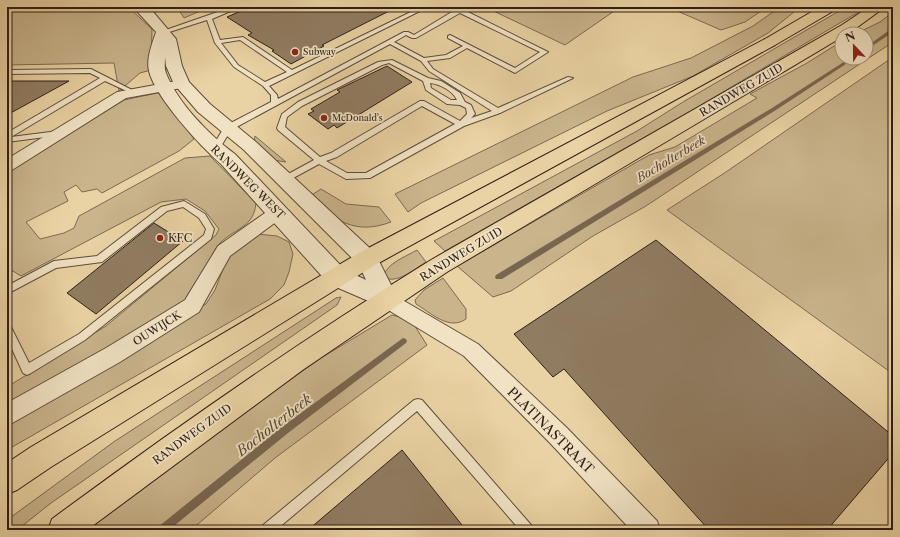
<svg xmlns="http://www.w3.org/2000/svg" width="900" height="537" font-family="'Libre Caslon Text',serif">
<rect width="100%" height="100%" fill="#e9d2a3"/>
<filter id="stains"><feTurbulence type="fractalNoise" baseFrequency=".005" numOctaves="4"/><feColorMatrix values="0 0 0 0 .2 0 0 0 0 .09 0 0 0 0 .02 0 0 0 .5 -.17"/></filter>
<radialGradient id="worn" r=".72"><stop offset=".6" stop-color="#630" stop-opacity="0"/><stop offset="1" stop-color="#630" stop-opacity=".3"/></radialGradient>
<!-- green -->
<path fill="#c9b48c" stroke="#7c6a52" d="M7,7H128L152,29L151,70L140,73L119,91L114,63L7,65Z
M177,7H209L184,18Z
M485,7H620L565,45Z
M668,7H767L745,22L721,30Z
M780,7H800L768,33L693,76L607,111L421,203L408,212L395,194L633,77L691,58L753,26Z
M846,7H867L694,109L445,251L434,241L637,131L683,102Z
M893,12V42L646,206L593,236L511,291L493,297L457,266L649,155L675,147L757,98L750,94L807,63L842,41V58H866V34H855L880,22Z
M893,57V374L667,210L726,172Z
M157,93L163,94L194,139L179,151L102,193L97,189L82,192L76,185L64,192L68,201L26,222L40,239L64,233L74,228L79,216L185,158L210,156L256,203C254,227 236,228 221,242C210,253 209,267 202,280C196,292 184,301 174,309L7,406V387L106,326L216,235L219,229L205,211L186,199L161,202L21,276L13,271L7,274V173L124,100Z
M255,136L286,162L273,160L254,144Z
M321,189L346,204L379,207L391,222C353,236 336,219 307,198Z
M257,234L277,236L289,242L293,254L289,272L284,285L270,299L7,450V424L206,304L215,290L228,256Z
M417,250L426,262C414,269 397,285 383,277C387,263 405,257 417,250Z
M443,278L466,309V319C449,331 431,313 416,304L415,300L424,290Z
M341,297L337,305L51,503L17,530H7V520L115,441L336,298Z
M392,315L411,320L427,345L275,458L191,530H83L199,444L321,358Z"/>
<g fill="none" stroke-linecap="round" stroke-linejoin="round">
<!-- stream -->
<path fill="#796650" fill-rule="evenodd" d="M891,29H893V32L866,50V47Z
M850,58H855L776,110L502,279H496L495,277L496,275L772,108Z
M403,338L406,339L407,341L406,343L288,433L169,530H156L158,527L282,427Z"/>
</g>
<!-- building -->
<path fill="#907c61" stroke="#2f1f19" d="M250,7H397L322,45L324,46L291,64L272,51L274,50L248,35L252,33L227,17Z
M387,66L412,82L337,128L334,125L328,129L308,114L314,111L311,109L340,92L337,90Z
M7,81H69L7,115Z
M154,223L183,241L96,314L67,293Z
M656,240L893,436V453L827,530H709L564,369L553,377L514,334Z
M402,450L466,530H308Z"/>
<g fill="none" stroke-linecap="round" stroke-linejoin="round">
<defs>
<path id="service" d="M232,7H240L212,19L220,40L243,37L292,70L421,7H428L269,86L277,95L278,99L404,32H408L414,35L455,10L450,7L462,9L548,52L515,73L467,48L450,58L427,61L433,69L498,108L568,77L573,78L500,113L464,126L370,178L346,179L319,164L284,183L280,180L281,178L314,160L278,130L277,128L282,114L298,102L378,62L392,60L428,78L441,81L460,93L465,102L471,105L475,114L471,118L492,111L429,71L421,61L390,44L231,130L218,151H212L211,149L225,126L271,102V95L263,86L234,67L215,43L207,20L163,34L160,32ZM460,13L540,52L515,68L450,35L448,36V38L463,46L446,55L424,58L394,42L406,35L412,38H416ZM240,40L287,72L265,82L238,65L221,43ZM389,63L423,81L426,90L447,104L460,105L466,108L467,114L460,121L424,101H420L331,153L320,157L285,127L287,117L302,106L382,65ZM430,83C440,84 453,91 457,100H451L431,88ZM422,106L455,124L366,173H347L326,161L337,157Z
M91,69L136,92L135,93H131L105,81L11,137L58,131H61V135L7,142V133L100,78L90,73L7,74V70Z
M184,201L205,214L214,229L211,239L85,340L31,373L27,375L23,373L7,338V324L10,325L29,363L79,334L204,235L206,229L199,218L183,207L167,211L102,262L56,268L7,294V286L54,261L97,256L161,207Z
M418,399L422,400L532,526L534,530H520L417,411L276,530H260L262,526L414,400Z"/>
<path id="minor" d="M182,80L187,81L189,84L187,87L126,98L12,170L7,171V159L117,92Z
M278,206L284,208L286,212L284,216L230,256L199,312L120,362L7,426V403L106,348L185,300L218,246L272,208Z
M387,291L478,344L567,428L657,521L660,530H631L551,444L464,356L380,305L378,299L380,293Z"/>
<path id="tertiary" d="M133,7H149L176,39L182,66L189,82L210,104L256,142L375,253L398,299L395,306L387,309L329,284L221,164C201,147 155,97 149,71C146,59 152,44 156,32ZM165,57L166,66L174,84L198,112L244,150L359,265L366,280L345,270L235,154C210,136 177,102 166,73C164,68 165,62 165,57Z"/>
<path id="primary" d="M820,7H837L835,10L775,45L375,265L51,467L17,490L7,494V463L31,447L359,253L765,39Z
M869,7H885L852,31L847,34H842V37L447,272L304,369L87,530H48L52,519C175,428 301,340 431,260L842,25Z"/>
</defs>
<!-- service casing -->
<use href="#service" stroke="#5e4c3c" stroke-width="2"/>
<!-- minor casing -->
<use href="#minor" stroke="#5e4c3c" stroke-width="2"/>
<!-- tertiary casing -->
<use href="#tertiary" stroke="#5e4c3c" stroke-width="2"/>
<!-- primary casing -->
<use href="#primary" stroke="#2f1f19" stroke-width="2"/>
<!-- service -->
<use href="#service" fill="#f1e2c3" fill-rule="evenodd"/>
<!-- minor -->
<use href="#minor" fill="#f1e2c3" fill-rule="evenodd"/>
<!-- tertiary -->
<use href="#tertiary" fill="#f1e2c3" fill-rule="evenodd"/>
<!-- primary -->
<use href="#primary" fill="#e9d2a3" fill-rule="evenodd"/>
</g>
<!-- markers -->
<g fill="#8f2418" stroke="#f1e2c3" stroke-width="1.5">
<circle cx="295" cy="52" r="4"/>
<circle cx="324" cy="118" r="4"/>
<circle cx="160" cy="238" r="4"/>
</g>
<g text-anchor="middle" stroke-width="3.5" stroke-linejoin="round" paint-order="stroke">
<!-- far-poi labels -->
<g font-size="9" fill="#2f1f19" stroke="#f1e2c3" text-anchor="start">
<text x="303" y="55">Subway</text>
<text x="332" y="121">McDonald's</text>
</g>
<!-- street labels -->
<g font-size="11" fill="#2f1f19" stroke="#f1e2c3">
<text transform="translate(741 90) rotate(-30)" y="4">RANDWEG ZUID</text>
<text transform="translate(248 182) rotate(45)" y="4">RANDWEG WEST</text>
<text transform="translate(461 254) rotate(-31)" y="4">RANDWEG ZUID</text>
<text transform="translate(157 328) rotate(-32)" y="4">OUWIJCK</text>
<text transform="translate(192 434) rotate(-36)" y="4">RANDWEG ZUID</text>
</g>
<!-- poi labels -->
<g font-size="11" fill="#2f1f19" stroke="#f1e2c3" text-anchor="start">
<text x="168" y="242">KFC</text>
</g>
<!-- water labels -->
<g font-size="12" font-style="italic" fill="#5a4839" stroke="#f1e2c3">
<text transform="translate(671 159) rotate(-31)" y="4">Bocholterbeek</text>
</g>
<!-- near-street labels -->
<g font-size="13" fill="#2f1f19" stroke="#f1e2c3">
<text transform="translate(551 430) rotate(45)" y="5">PLATINASTRAAT</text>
</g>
<!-- near-water labels -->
<g font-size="14" font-style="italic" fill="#5a4839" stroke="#f1e2c3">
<text transform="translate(274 425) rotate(-38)" y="5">Bocholterbeek</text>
</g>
</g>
<!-- margin -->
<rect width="900" height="537" fill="none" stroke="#e9d2a3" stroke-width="24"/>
<rect x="8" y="8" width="884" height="521" fill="none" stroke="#2f1f19" stroke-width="2"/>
<rect x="12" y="12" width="876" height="513" fill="none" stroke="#2f1f19"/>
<!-- north arrow -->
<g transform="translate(854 46) rotate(338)"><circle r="19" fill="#f1e2c3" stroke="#a3947f"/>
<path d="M0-3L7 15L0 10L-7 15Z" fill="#8f2418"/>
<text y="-6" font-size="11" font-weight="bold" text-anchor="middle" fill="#2f1f19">N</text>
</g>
<rect width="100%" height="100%" filter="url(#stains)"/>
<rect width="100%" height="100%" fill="url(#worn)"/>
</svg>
